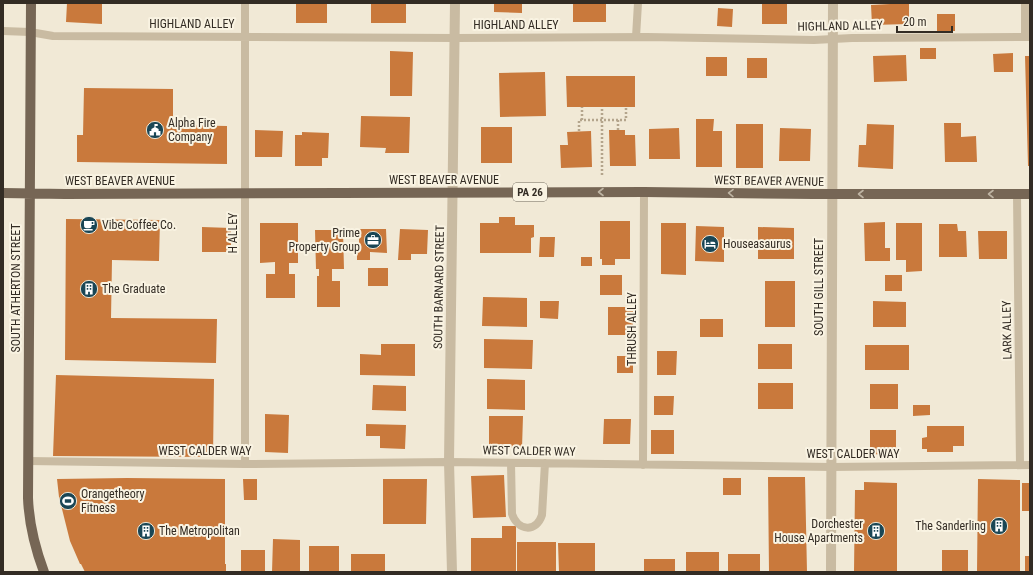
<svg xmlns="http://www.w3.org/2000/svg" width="1033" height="575" font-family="'Roboto Condensed',sans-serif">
<rect width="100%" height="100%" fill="#f1e9d6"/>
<!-- building -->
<path fill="#c9793c" d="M67,3H102V24L66,22Z
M296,3H327V23H296Z
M371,3H406V23H371Z
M494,3H522V13L494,12Z
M573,3H606V22H573Z
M762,3H787V24H762Z
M909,3V24L872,25L871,5Z
M718,8L733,9L732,27L717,26Z
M937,14H955V31H937Z
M920,48H936V59H920Z
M390,51L413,52L412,96H390Z
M1013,53V72H994L993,54Z
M906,55L907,81L874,82L873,56Z
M1025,56H1030V166H1028Z
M706,57H727V76H706Z
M747,58H767V78H747Z
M545,72L546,116L500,117L499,73Z
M566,76H635V107H567Z
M84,88L173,89V125L227,126V164L77,162V135H83Z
M361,116L410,117L409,153H385L386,148L360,147Z
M696,119H714L713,131H722V167H696Z
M944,123H961V137L976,136L977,162H945Z
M736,124H763V168H736Z
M867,124L894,125L893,169L858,167L859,145H866Z
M481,127H512V163H481Z
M679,128L680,159H649V129Z
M780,128L811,129L810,161H779Z
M255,130L283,131L282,157H255Z
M609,130H625V135H635L636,166H610Z
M591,131L592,167L561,168L560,145H568L567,132Z
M302,132L329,133L328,158H322V166H295V135H302Z
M499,217H515V225H534V237L531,238V253H480V223H499Z
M66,219L160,220L159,261L112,260L111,318L217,319L216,363L65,360Z
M600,221H630V259H615V265H602V259H600Z
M885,222V248H890V261H865L864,223Z
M260,223H298V263H289V274H295V298H266V274H275V262L260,263Z
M661,223H686V275L661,274Z
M896,223H922V271L906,272V260H896Z
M939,224H957L958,231H966L967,257H939Z
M696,226L724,227V262L695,261Z
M202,227L231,228V252H202Z
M758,227L794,228V259H758Z
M359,229H386L387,253L370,252V260H357V250H359Z
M400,229L428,230L427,254H411V260H398Z
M315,230H343L344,269H332V281H340V307H317V276H319V269H316Z
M978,231H1007V259H979Z
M540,237H555L554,257H539Z
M581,257H592V266H581Z
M368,268H388V286H368Z
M600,275H622V295H600Z
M885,275H902V291H885Z
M765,281H795V327H765Z
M483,297L527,298V327L482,326Z
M540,301H559L558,319L540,318Z
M873,301L906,302V327H873Z
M608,307H633V335H608Z
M700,319H723V337H700Z
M484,339L533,340L532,369L484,368Z
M381,344H415V376L360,375V354L381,355Z
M758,344H792V369H758Z
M865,345H909V370H865Z
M657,351H677L676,375H657Z
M617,356H633V373H617Z
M56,375L214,379L213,457L53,456Z
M487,379L525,380V410L487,409Z
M758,383H793V409H758Z
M870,384H898V409H870Z
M373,385L406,386V411L372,410Z
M654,396H674L673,415H654Z
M913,405H930V415L913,416Z
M265,414L289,415L288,453L265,452Z
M489,416H523L522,448L489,447Z
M604,419H631L630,444H603Z
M366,424L406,425L405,449L380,448V436H366Z
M927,426H964V446H953V452H927V449H922V438L927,437Z
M651,430H674V454H651Z
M870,430H896V455L870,454Z
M504,475L506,517L473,518L471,476Z
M768,477H805L807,572H769Z
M127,478L225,479V564H226V572H85L81,564H80L70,541L59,497L57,479Z
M723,478H741V495H723Z
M243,479H257V500H244Z
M383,479H427L426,524H383Z
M978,479L1020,480V572H977Z
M864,482L897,483V572H854L855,490H864Z
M1022,483H1030V511H1022Z
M502,526H516V572H471V538H502Z
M273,539L300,540V572H272Z
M517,542H556V572H517Z
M558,543H595V572H559Z
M309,546H339V572H309Z
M241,550H265V572H241Z
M942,550H968V572H942Z
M686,552H719V572H686Z
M351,554H385V572H351Z
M728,554H760V572H728Z
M1025,556H1030V572H1025Z
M644,559H675V572H644Z"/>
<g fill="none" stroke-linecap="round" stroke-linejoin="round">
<!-- path -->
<path stroke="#b4a58c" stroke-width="2.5" stroke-dasharray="2 2" stroke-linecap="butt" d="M582,120V107
M618,130V120
M579,131V120H626V107
M602,175V107
M3,461H4"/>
<!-- service -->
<path stroke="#c9bba2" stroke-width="8" d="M1025,3V37
M3,31L30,32L53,36L455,38L647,37L814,40L852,38L1030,37
M636,37L638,3
M1017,194L1020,465
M28,461L245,464L449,462L831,467L1030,465
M511,463L512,514C518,531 536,533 542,515L545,463
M245,464V3
M643,465L644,192"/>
<!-- minor -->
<path stroke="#c9bba2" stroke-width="10" d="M452,572L449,462L455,3
M831,572L833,3"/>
<!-- primary -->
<path stroke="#766655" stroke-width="10" d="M31,3L28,498C29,524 35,548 44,572
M3,193L65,194L644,192L814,194H1030"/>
</g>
<!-- one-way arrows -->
<defs><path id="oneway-chevron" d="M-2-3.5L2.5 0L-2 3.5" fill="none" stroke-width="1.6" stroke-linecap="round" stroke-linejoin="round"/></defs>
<g stroke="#beb4a3">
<use href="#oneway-chevron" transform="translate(601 192) rotate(180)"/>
<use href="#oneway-chevron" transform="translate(731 193) rotate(-179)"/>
<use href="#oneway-chevron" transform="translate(861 194) rotate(180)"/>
<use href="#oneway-chevron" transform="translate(991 194) rotate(180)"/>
</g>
<!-- icons -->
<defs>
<symbol id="civic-disc" viewBox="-11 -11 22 22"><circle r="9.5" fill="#1a4655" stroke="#f9f3e2"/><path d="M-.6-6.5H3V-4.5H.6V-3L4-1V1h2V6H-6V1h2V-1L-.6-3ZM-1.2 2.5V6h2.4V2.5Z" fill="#fff"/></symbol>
<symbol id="cafe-disc" viewBox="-11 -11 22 22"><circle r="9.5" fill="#1a4655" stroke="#f9f3e2"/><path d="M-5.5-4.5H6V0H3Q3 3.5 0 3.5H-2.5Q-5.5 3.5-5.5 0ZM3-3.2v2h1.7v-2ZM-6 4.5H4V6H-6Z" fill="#fff"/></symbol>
<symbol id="office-disc" viewBox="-11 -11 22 22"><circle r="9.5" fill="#1a4655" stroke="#f9f3e2"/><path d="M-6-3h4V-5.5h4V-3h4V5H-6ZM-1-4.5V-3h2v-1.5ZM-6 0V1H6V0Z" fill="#fff"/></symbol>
<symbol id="hotel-disc" viewBox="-11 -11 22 22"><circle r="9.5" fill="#1a4655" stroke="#f9f3e2"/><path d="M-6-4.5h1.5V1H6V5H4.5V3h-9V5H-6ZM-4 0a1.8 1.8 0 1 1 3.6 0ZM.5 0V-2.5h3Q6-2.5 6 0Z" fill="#fff"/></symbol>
<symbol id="building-disc" viewBox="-11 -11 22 22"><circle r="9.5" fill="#1a4655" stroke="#f9f3e2"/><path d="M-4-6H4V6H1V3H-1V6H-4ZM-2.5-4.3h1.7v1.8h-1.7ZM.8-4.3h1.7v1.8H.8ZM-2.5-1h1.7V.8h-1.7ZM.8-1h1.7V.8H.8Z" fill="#fff"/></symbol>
<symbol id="stadium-disc" viewBox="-11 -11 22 22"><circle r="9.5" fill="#1a4655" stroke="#f9f3e2"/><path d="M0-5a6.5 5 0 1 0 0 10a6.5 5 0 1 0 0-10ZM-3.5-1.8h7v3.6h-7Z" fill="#fff"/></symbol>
</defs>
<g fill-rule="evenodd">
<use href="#civic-disc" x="145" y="120" width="20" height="20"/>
<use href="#cafe-disc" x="79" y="215" width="20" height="20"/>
<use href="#office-disc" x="363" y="230" width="20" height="20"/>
<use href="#hotel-disc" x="700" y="234" width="20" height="20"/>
<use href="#building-disc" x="79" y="279" width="20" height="20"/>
<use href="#stadium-disc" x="58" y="491" width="20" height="20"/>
<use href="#building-disc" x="989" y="516" width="20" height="20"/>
<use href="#building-disc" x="136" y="521" width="20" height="20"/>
<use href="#building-disc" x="866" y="521" width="20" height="20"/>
</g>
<g text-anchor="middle" stroke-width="4" stroke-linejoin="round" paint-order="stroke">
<!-- shield labels -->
<rect fill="#f9f3e2" stroke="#6e685d" stroke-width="1" x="513" y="183" width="34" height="18" rx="3"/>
<g font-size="11" font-weight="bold" fill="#332c24">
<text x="530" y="196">PA 26</text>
</g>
<!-- street labels -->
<g font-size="12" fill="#332c24" stroke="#f9f3e2">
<text x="192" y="28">HIGHLAND ALLEY</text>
<text x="516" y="29">HIGHLAND ALLEY</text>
<text transform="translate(840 26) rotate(-1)" y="4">HIGHLAND ALLEY</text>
<text x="444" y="184">WEST BEAVER AVENUE</text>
<text x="120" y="185">WEST BEAVER AVENUE</text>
<text transform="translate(769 181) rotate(1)" y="4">WEST BEAVER AVENUE</text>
<text transform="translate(233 233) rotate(-90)" y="4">H ALLEY</text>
<text transform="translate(439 287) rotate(-89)" y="4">SOUTH BARNARD STREET</text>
<text transform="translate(819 287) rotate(-90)" y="4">SOUTH GILL STREET</text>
<text transform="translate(16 288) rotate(-90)" y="4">SOUTH ATHERTON STREET</text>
<text transform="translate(632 329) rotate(-90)" y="4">THRUSH ALLEY</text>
<text transform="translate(1007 330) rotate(-91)" y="4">LARK ALLEY</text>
<text x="205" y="455">WEST CALDER WAY</text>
<text transform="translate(529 451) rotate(1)" y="4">WEST CALDER WAY</text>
<text x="853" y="458">WEST CALDER WAY</text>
</g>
<!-- poi labels -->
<g font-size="12" fill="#332c24" stroke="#f9f3e2" text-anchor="start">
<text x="168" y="127">Alpha Fire<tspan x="168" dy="14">Company</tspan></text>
<text x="102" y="229">Vibe Coffee Co.</text>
<text x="360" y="237" text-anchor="end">Prime<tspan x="360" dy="14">Property Group</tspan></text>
<text x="723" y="248">Houseasaurus</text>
<text x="102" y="293">The Graduate</text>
<text x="81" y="498">Orangetheory<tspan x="81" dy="14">Fitness</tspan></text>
<text x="863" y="528" text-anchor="end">Dorchester<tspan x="863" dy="14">House Apartments</tspan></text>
<text x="986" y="530" text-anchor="end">The Sanderling</text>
<text x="159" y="535">The Metropolitan</text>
</g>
</g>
<!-- border -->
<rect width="1033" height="575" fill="none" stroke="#332c24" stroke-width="8"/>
<!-- scale -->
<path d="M897 26v6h55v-6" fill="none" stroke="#332c24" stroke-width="2"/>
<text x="903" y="26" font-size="12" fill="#332c24" stroke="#f9f3e2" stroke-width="3" paint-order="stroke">20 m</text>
</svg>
